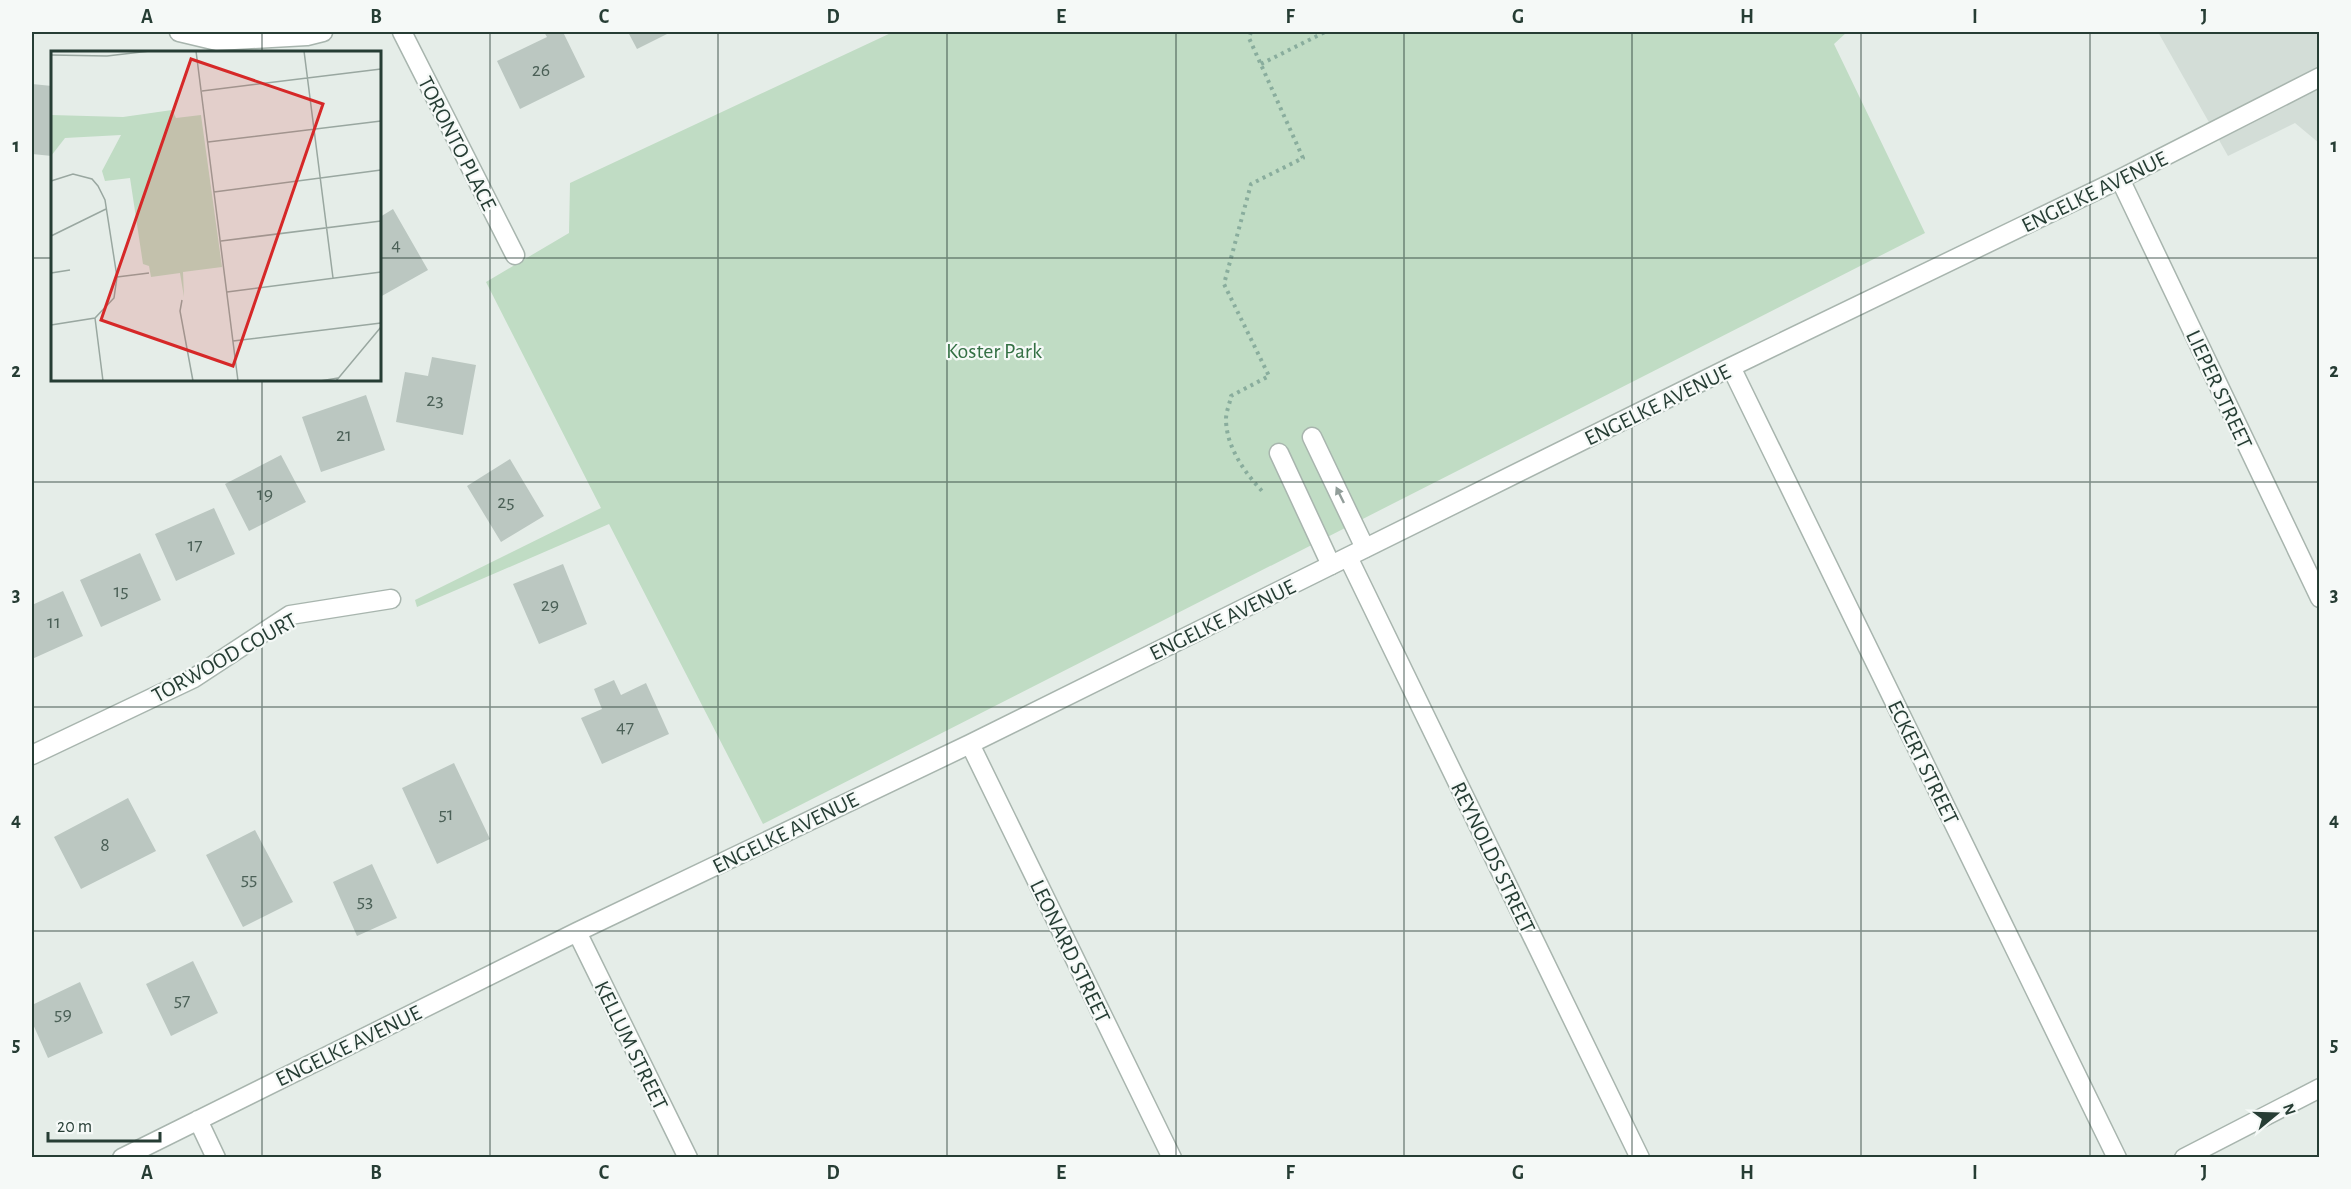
<svg xmlns="http://www.w3.org/2000/svg" width="2351" height="1189" font-family="'Alegreya Sans',sans-serif">
<rect width="100%" height="100%" fill="#e5ede8"/>
<!-- built -->
<path fill="#d3ddd7" d="M2158,32H2319V143L2295,123L2228,156Z"/>
<!-- green -->
<path fill="#c0dcc4" d="M893,32H1847L1834,44L1925,233L763,824L609,524L417,607L415,600L601,508L486,282L569,233L570,183Z"/>
<!-- building -->
<path fill="#bbc7c1" d="M544,32H563L585,77L520,109L497,61L547,37Z
M628,32H671L637,49Z
M32,84L52,86V156L32,154Z
M393,209L428,270L380,297V217Z
M432,357L476,365L463,435L396,422L405,372L428,376Z
M366,395L385,450L321,472L302,417Z
M281,455L306,502L249,531L225,484Z
M510,459L544,516L501,542L467,486Z
M214,508L235,554L176,581L155,534Z
M140,553L161,600L101,627L80,580Z
M563,564L587,624L539,644L513,584Z
M63,591L83,636L32,659V605Z
M614,680L621,695L646,683L669,734L602,764L581,718L602,709L594,689Z
M454,763L490,839L437,864L402,788Z
M128,798L156,851L81,889L54,837Z
M255,830L293,902L243,927L206,855Z
M372,864L397,918L357,936L333,882Z
M193,961L218,1013L171,1036L146,984Z
M80,982L103,1033L48,1058L32,1022V1005Z"/>
<g fill="none" stroke-linecap="round" stroke-linejoin="round">
<defs>
<path id="service" d="M1312,437L1365,548
M1279,453L1331,565"/>
<path id="minor" d="M179,32L217,41L307,36L323,32
M402,32L515,255
M2120,179L2320,598
M1731,367L2117,1158
M1348,557L1640,1158
M970,744L1172,1158
M32,755L194,678L290,615L391,599
M577,932L688,1158
M198,1120L216,1158
M122,1158L577,932L970,744L1731,367L2120,179L2320,77
M2184,1158L2320,1088"/>
</defs>
<!-- service casing -->
<use href="#service" stroke="#a8b5ae" stroke-width="21"/>
<!-- minor casing -->
<use href="#minor" stroke="#a8b5ae" stroke-width="21"/>
<!-- path -->
<path stroke="#89ad9d" stroke-width="4" stroke-dasharray="3 4.5" stroke-linecap="butt" d="M1251,32L1249,38L1303,158L1251,184L1224,284L1269,376L1231,396C1230,403 1226,412 1226,419C1226,447 1245,473 1263,492
M1261,64L1325,32"/>
<!-- service -->
<use href="#service" stroke="#fff" stroke-width="18"/>
<!-- minor -->
<use href="#minor" stroke="#fff" stroke-width="18"/>
</g>
<!-- one-way arrows -->
<defs><path id="oneway-solid" d="M-6-.8H1V-3.2L6.5 0L1 3.2V.8H-6Z" transform="scale(1.5)"/></defs>
<use fill="#929e9a" href="#oneway-solid" transform="translate(1340 495) rotate(-116)"/>
<!-- grid -->
<path fill="none" stroke="#263d34" stroke-width="1.5" stroke-opacity="0.55" d="M262,32V52M490,32V1158M718,32V1158M947,32V1158M1176,32V1158M1404,32V1158M1632,32V1158M1861,32V1158M2090,32V1158M32,258H52M380,258H2320M262,380V1158M32,482H2320M32,707H2320M32,931H2320"/>
<g text-anchor="middle" stroke-width="4.5" stroke-linejoin="round" paint-order="stroke">
<!-- number labels -->
<g font-size="20" fill="#4b6057">
<text x="541" y="76">26</text>
<text x="396" y="251">4</text>
<text x="435" y="406">23</text>
<text x="344" y="441">21</text>
<text x="265" y="500">19</text>
<text x="506" y="508">25</text>
<text x="195" y="551">17</text>
<text x="121" y="597">15</text>
<text x="550" y="611">29</text>
<text x="54" y="628">11</text>
<text x="625" y="733">47</text>
<text x="446" y="820">51</text>
<text x="105" y="851">8</text>
<text x="249" y="885">55</text>
<text x="365" y="907">53</text>
<text x="182" y="1006">57</text>
<text x="63" y="1020">59</text>
</g>
<!-- street labels -->
<g font-size="22" fill="#263d34" stroke="#f5f9f7">
<text transform="translate(458 143) rotate(63)" y="8">TORONTO PLACE</text>
<text transform="translate(2094 191) rotate(-26)" y="8">ENGELKE AVENUE</text>
<text transform="translate(2220 389) rotate(65)" y="8">LIEPER STREET</text>
<text transform="translate(1657 404) rotate(-26)" y="8">ENGELKE AVENUE</text>
<text transform="translate(1222 619) rotate(-26)" y="8">ENGELKE AVENUE</text>
<text transform="translate(224 657) rotate(-29)" y="8">TORWOOD COURT</text>
<text transform="translate(1924 762) rotate(64)" y="8">ECKERT STREET</text>
<text transform="translate(785 832) rotate(-26)" y="8">ENGELKE AVENUE</text>
<text transform="translate(1494 857) rotate(64)" y="8">REYNOLDS STREET</text>
<text transform="translate(1071 951) rotate(64)" y="8">LEONARD STREET</text>
<text transform="translate(348 1045) rotate(-26)" y="8">ENGELKE AVENUE</text>
<text transform="translate(632 1045) rotate(64)" y="8">KELLUM STREET</text>
</g>
<!-- park labels -->
<g font-size="22" fill="#347044" stroke="#f5f9f7">
<text x="994" y="358">Koster Park</text>
</g>
</g>
<!-- overview -->
<g transform="translate(51 51)">
<rect width="330" height="330" fill="#e5ede8"/>
<path d="M121,59L125,67L150,64L171,216L132,221L133,246L129,222L100,226L98,215L92,213L79,127L54,130L51,120L70,84L14,87L0,105V64L72,66Z" fill="#c0dcc4"/>
<path fill="none" stroke="#99a7a0" stroke-width="1.5" d="M145,0L187,330M253,0L282,227M0,4L56,5L99,0M151,40L330,18M157,91L330,70M0,130L22,123L41,128L47,135L54,149L66,226L63,247L44,267L0,274M163,141L330,119M0,185L55,158M170,190L330,170M0,222L19,219M66,226L98,222M176,241L330,221M131,249L129,260L142,330M44,267L52,330M182,290L330,272M269,330L287,327M285,330L330,276"/>
<path fill="#d62828" fill-opacity="0.15" stroke="#d62828" stroke-width="3" d="M140,8L272,53L182,315L50,269Z"/>
<rect width="330" height="330" fill="none" stroke="#263d34" stroke-width="3"/>
</g>
<!-- border -->
<rect width="2351" height="1189" fill="none" stroke="#f5f9f7" stroke-width="66"/>
<!-- north arrow -->
<g transform="translate(2276 1114) rotate(71)" stroke="#f5f9f7" stroke-width="4.5" paint-order="stroke">
<path d="M0-4.5L10 22L0 15L-10 22Z" fill="#263d34"/>
<text y="-9" font-size="16" font-weight="bold" text-anchor="middle" fill="#263d34">N</text>
</g>
<!-- scale -->
<path d="M48 1132v9h112v-9" fill="none" stroke="#263d34" stroke-width="3"/>
<text x="57" y="1132" font-size="18" fill="#263d34" stroke="#f5f9f7" stroke-width="4.5" paint-order="stroke">20 m</text>
<rect x="33" y="33" width="2285" height="1123" fill="none" stroke="#263d34" stroke-width="2"/>
<g font-size="20" text-anchor="middle" font-weight="bold" fill="#263d34">
<text x="147" y="23">A</text>
<text x="376" y="23">B</text>
<text x="604" y="23">C</text>
<text x="833" y="23">D</text>
<text x="1061" y="23">E</text>
<text x="1290" y="23">F</text>
<text x="1518" y="23">G</text>
<text x="1747" y="23">H</text>
<text x="1975" y="23">I</text>
<text x="2204" y="23">J</text>
<text x="16" y="152">1</text>
<text x="2334" y="152">1</text>
<text x="16" y="377">2</text>
<text x="2334" y="377">2</text>
<text x="16" y="601">3</text>
<text x="2334" y="601">3</text>
<text x="16" y="826">4</text>
<text x="2334" y="826">4</text>
<text x="16" y="1051">5</text>
<text x="2334" y="1051">5</text>
<text x="147" y="1179">A</text>
<text x="376" y="1179">B</text>
<text x="604" y="1179">C</text>
<text x="833" y="1179">D</text>
<text x="1061" y="1179">E</text>
<text x="1290" y="1179">F</text>
<text x="1518" y="1179">G</text>
<text x="1747" y="1179">H</text>
<text x="1975" y="1179">I</text>
<text x="2204" y="1179">J</text>
</g>
</svg>
